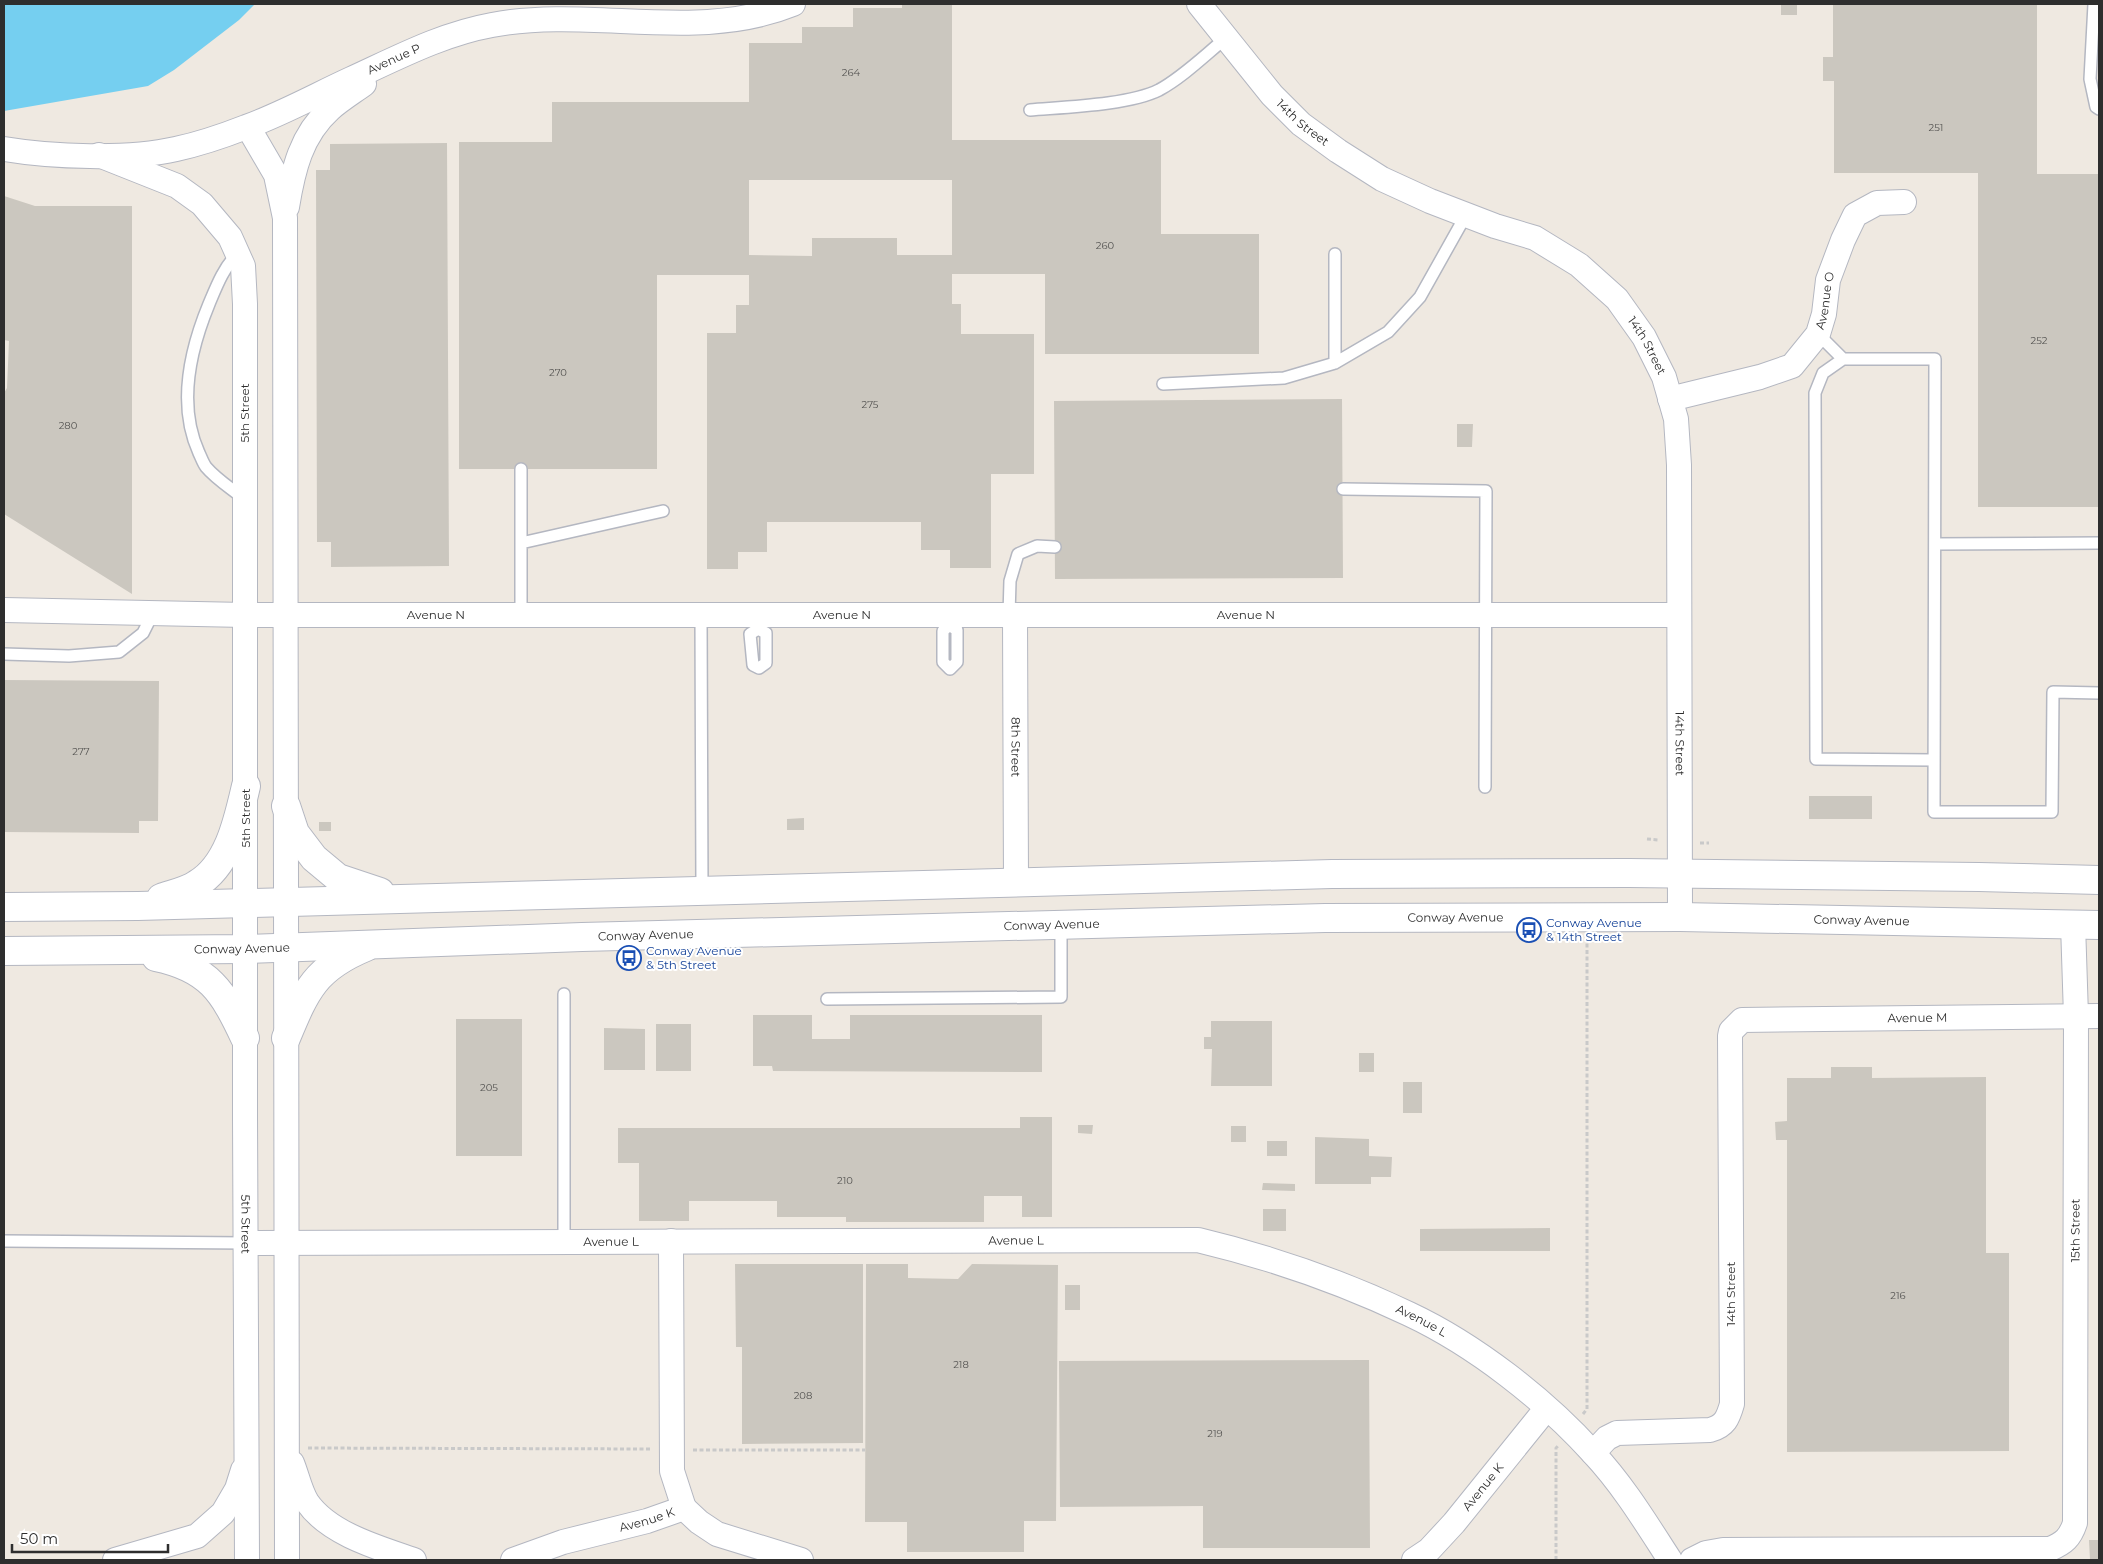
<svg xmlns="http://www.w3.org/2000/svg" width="2103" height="1564" font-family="Montserrat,sans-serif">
<rect width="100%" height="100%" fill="#efe9e1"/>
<!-- water -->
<path fill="#75cff0" d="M4,4H255L239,20L174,70L148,86L4,111Z"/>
<!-- building -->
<path fill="#cbc7bf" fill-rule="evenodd" d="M902,4H952V140H1161V234H1259V354H1045V274H952V304H961V334H1034V474H991V568H950V550H921V522H767V552H738V569H707V333H736V305H749V275H657V469H459V142H552V102H749V43H802V27H853V8H902ZM749,180H952V255H897V238H812V256L749,255Z
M1781,4H1797V15H1781Z
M1833,4H2037V174H2099V507H1978V173H1834V81H1823V57H1833Z
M447,143L449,566L331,567V542H317L316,170H330V144Z
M4,196L35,206H132V594L4,514V393L7,388L9,341L4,340Z
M1342,399L1343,578L1055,579L1054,401Z
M1457,424H1473L1472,447H1457Z
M4,680L159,681L158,821H139V833L4,832Z
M1809,796H1872V819H1809Z
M804,818V830H787V819Z
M319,822H331V831H319Z
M753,1015H812V1039H850V1015H1042V1072L773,1071L772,1066H753Z
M456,1019H522V1156H456Z
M1211,1021H1272V1086H1211L1212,1049H1204V1037H1211Z
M656,1024H691V1071H656Z
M604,1028L645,1029V1070H604Z
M1359,1053H1374V1072H1359Z
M1831,1067H1872V1078L1986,1077V1253H2009V1451L1787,1452V1140H1776L1775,1122L1787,1121V1078H1831Z
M1403,1082H1422V1113H1403Z
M1020,1117H1052V1217H1022V1196H984V1222H846V1217H777V1201H689V1221H639V1163H618V1128H1020Z
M1078,1125H1093L1092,1134L1078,1133Z
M1231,1126H1246V1142H1231Z
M1315,1137L1369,1139V1156L1392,1157L1391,1177H1371V1184H1315Z
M1267,1141H1287V1156H1267Z
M1263,1183L1295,1184V1191L1262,1190Z
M1263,1209H1286V1231H1263Z
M1550,1228V1251H1420V1229Z
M735,1264H863V1443L742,1444V1347H736Z
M866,1264H908V1278L958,1279L972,1264L1058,1265L1056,1521H1024V1552H907V1522H865Z
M1065,1285H1080V1310H1065Z
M1369,1360L1370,1548H1203V1506L1060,1507L1059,1361Z
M2089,1540H2099V1560H2090Z"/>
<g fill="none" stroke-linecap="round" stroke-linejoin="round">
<defs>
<path id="service" d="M2094,4L2090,79L2096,107L2099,109
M1030,110C1065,107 1129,105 1159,90C1183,77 1205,55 1226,38
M237,254C223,269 217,285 209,304C190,350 177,405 199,453C201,457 203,463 206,467C216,479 232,489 244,499
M1335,254V363
M1818,334L1843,359H1935L1934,812H2052L2053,692L2099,693
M1843,359L1823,373L1815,393L1816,759L1933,760
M1163,384L1284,378L1335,363L1388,332L1420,297L1466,215
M521,469V615
M1343,489L1486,491L1485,787
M521,543L663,511
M1935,544L2099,543
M701,615L702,890
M1009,615L1010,581L1018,554L1037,546L1055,547
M949,625L957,630V662L950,669L943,662V631Z
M758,629L766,633V663L759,668L753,665L750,634Z
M4,654L69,656L119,652L143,633L153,613
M827,999L1061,997V924
M4,1241L246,1243
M564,1241V994"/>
<g id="minor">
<path id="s1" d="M1199,4L1272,95L1301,124L1338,151L1382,179L1430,201L1495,226L1535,238L1579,265L1617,299L1644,337L1664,377L1676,419L1679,465L1680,917"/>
<path d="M248,127L276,175L285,218L287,1560"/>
<path id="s2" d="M4,149C52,157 128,160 176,149C199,144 223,136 246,127C282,114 316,95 351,79C397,58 442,34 492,25C592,6 697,43 793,4"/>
<path id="s3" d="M99,155L177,186L202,204L230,237L243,266L245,304V1117L247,1560"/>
<path d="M287,207C293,170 301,135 330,109C340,100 353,92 364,84"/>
<path id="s4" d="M1670,399L1760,377L1792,366L1818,334L1824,314L1828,280L1843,240L1855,215L1877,203L1904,202"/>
<path id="s5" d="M4,610L245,615H1679"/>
<path id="s6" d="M1015,615L1016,881"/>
<path d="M671,1241L672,1471L684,1508"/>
<path id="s7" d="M246,1243L1198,1240C1269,1257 1344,1283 1409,1314C1475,1345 1544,1399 1593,1453C1623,1485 1646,1523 1670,1560"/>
<path id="s8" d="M1593,1453L1607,1438L1617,1433L1710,1430C1725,1426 1728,1418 1732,1404L1730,1036L1731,1031L1742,1020L2099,1016"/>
<path d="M292,1463C297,1475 300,1491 307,1502C329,1534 379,1548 414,1560"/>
<path d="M115,1560L197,1536L223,1513L237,1489L243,1470"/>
<path id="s9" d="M513,1560L563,1542L647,1521L684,1508L699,1522L717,1534L801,1560"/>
<path id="s10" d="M1414,1560L1429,1550L1454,1523L1546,1409"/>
<path id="s11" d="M1692,1560L1706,1553L1723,1550L2050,1549C2064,1543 2070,1538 2075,1523L2076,1016L2073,924"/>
</g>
<g id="tertiary">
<path d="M286,806L295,833L314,858L338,878L380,892"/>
<path d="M161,898C172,894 187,891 197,884C229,865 238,820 246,786"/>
<path d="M4,907L138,906L1332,874L1629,873L1979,877L2099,880"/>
<path id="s12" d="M4,951L245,949L582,937L1325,918L1680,917L2099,925"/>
<path d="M156,957C209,968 223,991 245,1038"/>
<path d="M286,1038C306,990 315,968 366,947"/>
</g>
</defs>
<!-- service casing -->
<use href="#service" stroke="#b4b7c1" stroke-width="14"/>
<!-- minor casing -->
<use href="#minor" stroke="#b4b7c1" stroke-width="26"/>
<!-- tertiary casing -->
<use href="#tertiary" stroke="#b4b7c1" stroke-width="30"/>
<!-- path -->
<path stroke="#c9c9c9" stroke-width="3" stroke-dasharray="4 2.5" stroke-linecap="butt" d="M1647,839L1658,840
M1700,843H1709
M1583,1414L1587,1409V941
M308,1448L652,1449
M693,1450H865
M1556,1560V1448L1558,1446"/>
<!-- service -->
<use href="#service" stroke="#fff" stroke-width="11"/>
<!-- minor -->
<use href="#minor" stroke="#fff" stroke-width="24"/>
<!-- tertiary -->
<use href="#tertiary" stroke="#fff" stroke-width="28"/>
</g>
<!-- icons -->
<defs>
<symbol id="bus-ring" viewBox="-11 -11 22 22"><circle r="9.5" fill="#fff" stroke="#1a4fb4" stroke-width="1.5"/><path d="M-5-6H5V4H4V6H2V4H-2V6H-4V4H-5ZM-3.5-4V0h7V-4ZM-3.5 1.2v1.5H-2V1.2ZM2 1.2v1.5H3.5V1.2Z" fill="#1a4fb4"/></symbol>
</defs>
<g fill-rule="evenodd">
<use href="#bus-ring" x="1515" y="916" width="28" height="28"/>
<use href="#bus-ring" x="615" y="944" width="28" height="28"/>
</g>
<g text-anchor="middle" stroke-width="4" stroke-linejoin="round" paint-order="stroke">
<!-- number labels -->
<g font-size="10" fill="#555452">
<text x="851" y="76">264</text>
<text x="1936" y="131">251</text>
<text x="1105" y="249">260</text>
<text x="2039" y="344">252</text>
<text x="558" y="376">270</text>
<text x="870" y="408">275</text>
<text x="68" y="429">280</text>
<text x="81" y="755">277</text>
<text x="489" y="1091">205</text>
<text x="845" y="1184">210</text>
<text x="1898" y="1299">216</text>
<text x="961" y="1368">218</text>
<text x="803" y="1399">208</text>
<text x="1215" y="1437">219</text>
</g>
<!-- street labels -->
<g font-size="12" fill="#2e2e2e" stroke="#fff">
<text dy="4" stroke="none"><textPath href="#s2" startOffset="409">Avenue P</textPath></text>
<text dy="4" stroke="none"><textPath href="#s1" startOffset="158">14th Street</textPath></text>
<text dy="4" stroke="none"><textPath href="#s4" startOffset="202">Avenue O</textPath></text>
<text dy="4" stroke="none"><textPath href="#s1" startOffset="578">14th Street</textPath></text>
<text transform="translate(245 413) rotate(-90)" y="4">5th Street</text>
<text dy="4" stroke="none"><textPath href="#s5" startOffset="1242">Avenue N</textPath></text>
<text dy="4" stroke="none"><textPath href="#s5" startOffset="432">Avenue N</textPath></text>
<text dy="4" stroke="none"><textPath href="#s5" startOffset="838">Avenue N</textPath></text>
<text dy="4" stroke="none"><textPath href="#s1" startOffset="982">14th Street</textPath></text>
<text dy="4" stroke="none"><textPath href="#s6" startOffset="132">8th Street</textPath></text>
<text transform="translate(246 818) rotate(-90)" y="4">5th Street</text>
<text dy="4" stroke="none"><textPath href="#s12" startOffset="1452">Conway Avenue</textPath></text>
<text dy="4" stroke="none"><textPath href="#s12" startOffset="1858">Conway Avenue</textPath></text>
<text dy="4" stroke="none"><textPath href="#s12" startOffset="1048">Conway Avenue</textPath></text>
<text dy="4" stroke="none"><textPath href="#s12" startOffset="642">Conway Avenue</textPath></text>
<text dy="4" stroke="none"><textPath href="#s12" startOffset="238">Conway Avenue</textPath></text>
<text dy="4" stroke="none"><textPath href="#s8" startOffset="725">Avenue M</textPath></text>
<text dy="4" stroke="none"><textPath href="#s3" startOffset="1148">5th Street</textPath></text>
<text dy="4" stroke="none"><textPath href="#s11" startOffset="690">15th Street</textPath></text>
<text dy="4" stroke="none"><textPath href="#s7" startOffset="365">Avenue L</textPath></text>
<text dy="4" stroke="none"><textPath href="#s7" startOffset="770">Avenue L</textPath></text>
<text transform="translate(1731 1294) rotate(-90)" y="4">14th Street</text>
<text dy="4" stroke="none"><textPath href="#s7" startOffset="1190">Avenue L</textPath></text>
<text dy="4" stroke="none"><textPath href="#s10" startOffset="101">Avenue K</textPath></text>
<text dy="4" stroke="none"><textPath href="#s9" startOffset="140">Avenue K</textPath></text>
</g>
<!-- transit labels -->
<g font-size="12" fill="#164399" stroke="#fff" text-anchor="start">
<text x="1546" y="927">Conway Avenue<tspan x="1546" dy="14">&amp; 14th Street</tspan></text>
<text x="646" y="955">Conway Avenue<tspan x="646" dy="14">&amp; 5th Street</tspan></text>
</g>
</g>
<!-- border -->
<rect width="2103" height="1564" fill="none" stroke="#2e2e2e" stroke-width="10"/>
<!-- scale -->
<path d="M12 1544v8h156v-8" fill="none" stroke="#2e2e2e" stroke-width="2.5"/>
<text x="20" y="1544" font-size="15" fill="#2e2e2e" stroke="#ffffff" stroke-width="4" paint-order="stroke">50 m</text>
</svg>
